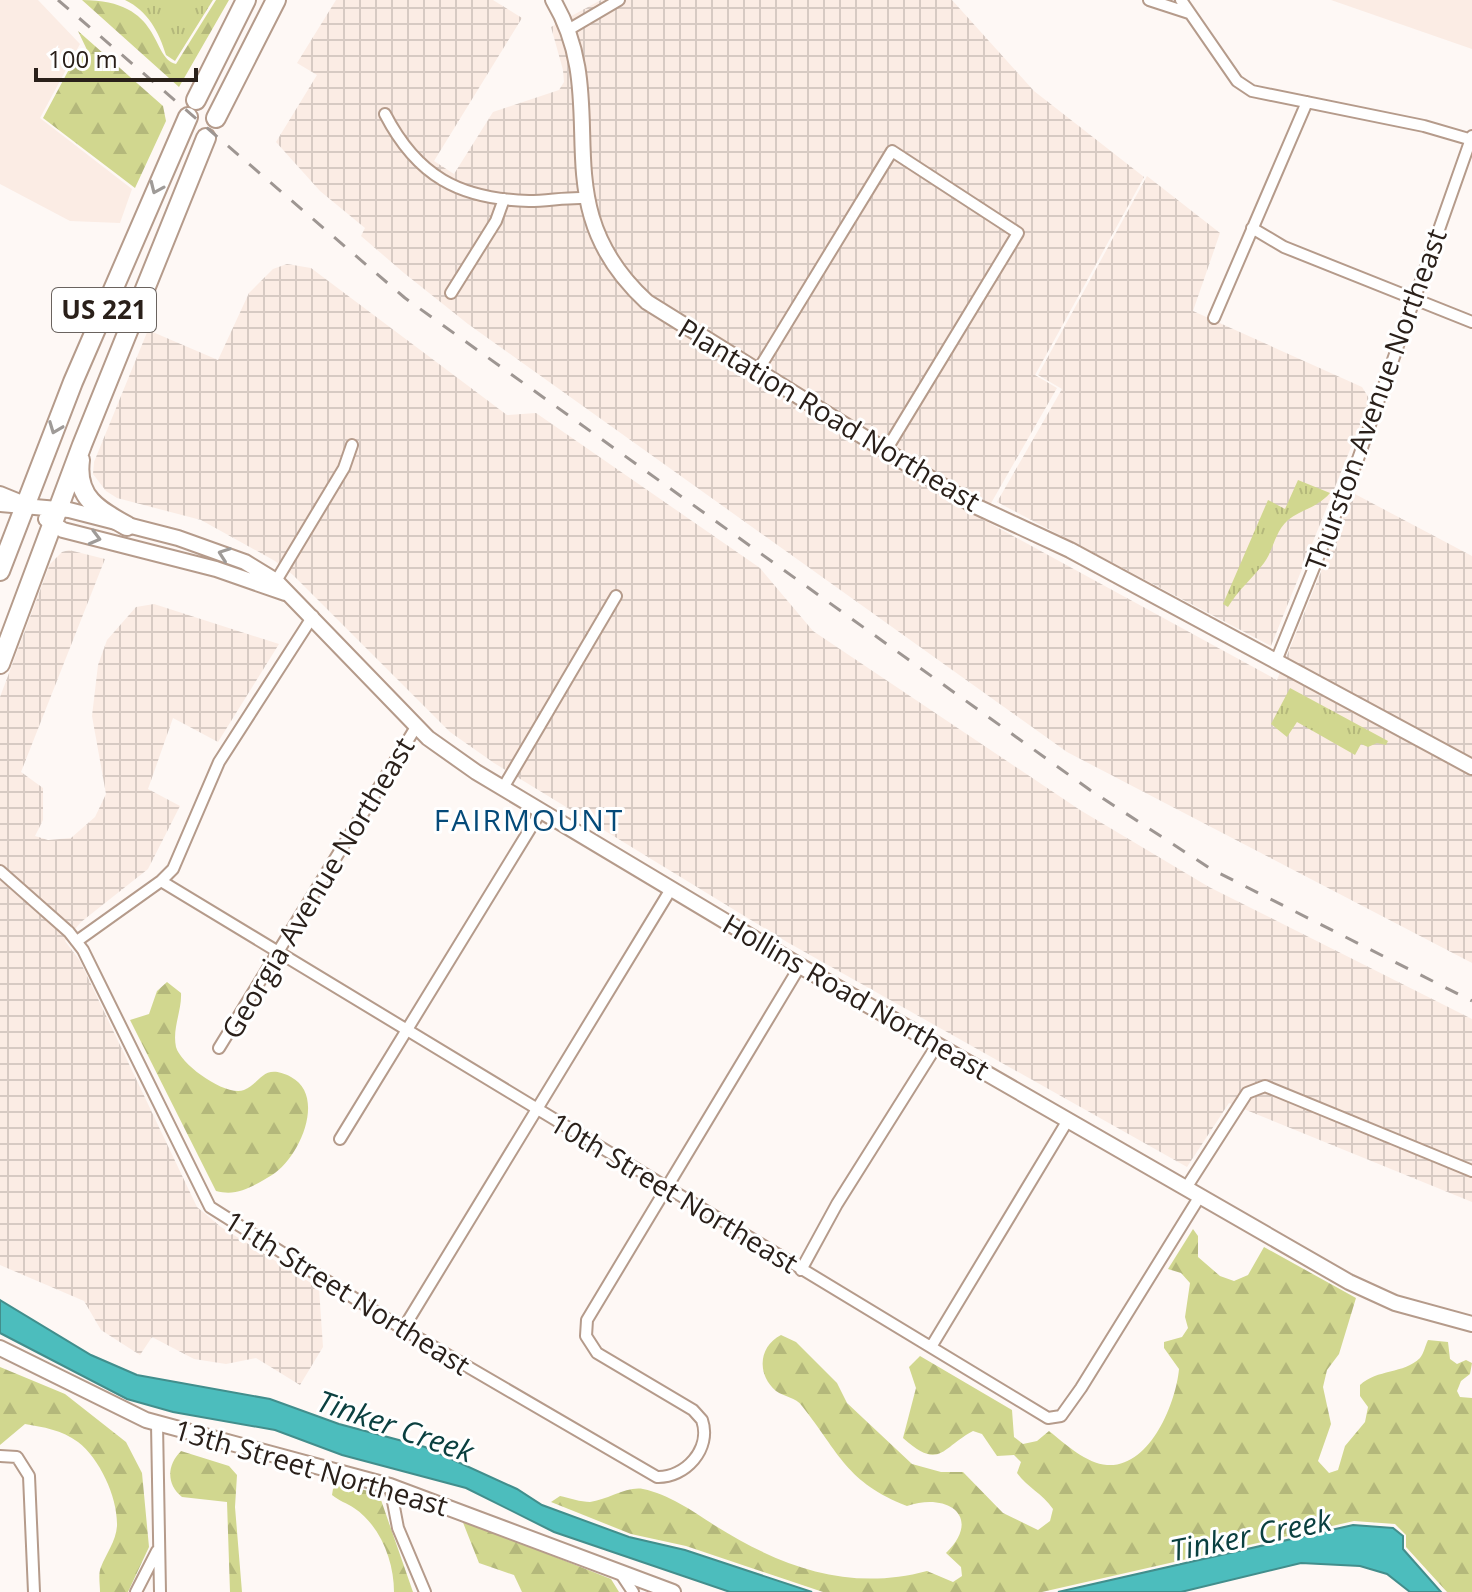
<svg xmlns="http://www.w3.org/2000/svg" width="1472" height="1592" font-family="'Open Sans',sans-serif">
<defs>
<pattern id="industrial-grid" width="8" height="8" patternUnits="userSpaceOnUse" patternTransform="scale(2)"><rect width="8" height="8" fill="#fbece4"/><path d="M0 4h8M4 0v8" fill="none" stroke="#d7cac3"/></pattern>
<pattern id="grass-tufts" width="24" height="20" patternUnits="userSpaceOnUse" patternTransform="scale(2)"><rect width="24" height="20" fill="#d1d78f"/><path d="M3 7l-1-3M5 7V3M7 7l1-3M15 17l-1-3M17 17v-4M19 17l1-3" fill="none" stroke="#b4b87b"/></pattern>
<pattern id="forest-firs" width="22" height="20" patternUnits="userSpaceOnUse" patternTransform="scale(2)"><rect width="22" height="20" fill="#d1d78f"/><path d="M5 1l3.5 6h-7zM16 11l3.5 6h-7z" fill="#b4b87b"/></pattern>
</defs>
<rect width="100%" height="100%" fill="#fef8f5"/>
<!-- built -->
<path fill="#fbece4" d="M0,0H38L80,44L40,118L132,189L120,223L70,221L0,184Z
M1331,0H1472V49Z"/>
<!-- industrial -->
<path fill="url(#industrial-grid)" d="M336,0H493L522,18L434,161L454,174L493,112L559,90L564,82L563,70L551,27L601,0H952L1034,91L1144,177L1035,375L1057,388L982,519L1277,680L1353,493L1472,556V963L1067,752L468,324L404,273L361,236L365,228L320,191L276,142L317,75L297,63Z
M1147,176L1220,233L1193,311L1362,387L1370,400L1271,646L997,502L1062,389L1038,375Z
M287,264L311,268L507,415L536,413L760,568L813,631L1080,810L1209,887L1472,1019V1202L1229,1103L1187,1167L787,942L494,763L450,732L293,575L275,561L201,520L117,498L106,491L93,474L94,462L148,330L218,360L249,293L273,269Z
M69,550L105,559L21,772L43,788V820L35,836L48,840L71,838L95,817L106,794L92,716L98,665L107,640L136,607L154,604L279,644L218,742L173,718L148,789L180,806L148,869L81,922L65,941L80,961L197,1207L221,1227L319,1288L323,1347L300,1385L256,1358L226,1364L194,1359L152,1337L140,1355L101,1330L84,1301L0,1265V697L50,564L62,552Z"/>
<!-- grass -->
<path fill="url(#grass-tufts)" d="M125,0H213L175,61L166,55C159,32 148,11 125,0Z
M1298,480L1330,493C1317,508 1302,509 1288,520C1274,533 1274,549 1264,563C1252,579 1238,590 1228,607L1223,604L1268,500L1285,509Z
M1290,688L1388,741L1386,745L1377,743L1368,747L1361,744L1355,755L1297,722L1287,737L1271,724Z"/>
<!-- forest -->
<path fill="url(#forest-firs)" d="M82,0C164,0 150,58 176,64L216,0H229L179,87Z
M78,31L163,106L166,121L135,188L43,118L74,60L88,52Z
M167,982L181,993C182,1011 172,1028 176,1047C181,1065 226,1097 244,1090C261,1084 262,1062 291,1077C327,1096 299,1159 272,1175C253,1186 238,1197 216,1191L130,1020L149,1014L157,991Z
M1193,1229L1198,1236V1257L1220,1276L1234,1281L1248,1275L1264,1247L1356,1298L1339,1354L1327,1370L1323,1387L1331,1424L1318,1461L1329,1473L1338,1470L1345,1446L1365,1422L1368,1407L1360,1396V1385C1377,1369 1404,1374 1420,1358C1424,1353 1425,1346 1428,1340L1448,1342L1450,1359L1457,1364L1466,1360L1472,1363L1470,1374L1461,1381L1457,1391L1460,1397L1472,1398V1592H1447L1406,1547V1535L1395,1524L1354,1521L1042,1592H823L686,1546L631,1534L551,1502L560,1496C569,1498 581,1502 590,1502C607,1500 627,1486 643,1489C668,1494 693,1511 714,1525C781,1567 849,1592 927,1571L953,1582L962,1576L961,1567L946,1553C983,1517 948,1492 907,1506C846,1482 840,1454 802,1406C796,1397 784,1397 776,1391C756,1374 759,1346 781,1335L796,1342L837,1383L847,1403L912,1464L941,1472H963L1003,1513L1038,1530L1050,1521L1053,1509C1042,1493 1028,1488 1017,1473L1021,1462L1014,1455L997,1456L982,1434L973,1431C941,1448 940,1471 903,1438L916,1388L909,1367L920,1356L1012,1410L1014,1437L1023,1444L1037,1441L1049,1431C1064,1443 1087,1464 1107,1465C1150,1468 1176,1403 1179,1369L1164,1348V1342L1182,1337L1188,1328L1185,1317L1190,1283L1181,1273L1168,1269Z
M0,1367L65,1394L126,1442L142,1473L149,1547L128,1592H100C100,1584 98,1574 101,1567C106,1554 116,1541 117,1526C118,1498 100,1459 78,1442C62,1430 43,1427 25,1424L0,1445Z
M181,1451L229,1466L237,1475L235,1507L242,1592H230L227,1502L182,1497C166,1484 167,1465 181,1451Z
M341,1484L372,1492L381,1500L413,1592H394C394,1562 381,1526 354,1508C347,1503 339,1501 332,1495L333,1489Z
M462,1520L611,1579L619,1592H522L514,1575L479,1563Z"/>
<!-- water -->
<path fill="#4cbdbd" stroke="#428e8c" stroke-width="2" d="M0,1300L91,1355L137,1375L270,1399L339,1424L425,1447L517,1489L542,1505L629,1537L685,1550L812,1592H730L554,1532L466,1488L342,1455L275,1430L173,1412L127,1399L0,1333Z
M1353,1525L1393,1528L1403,1536V1549L1441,1592H1410L1387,1574L1360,1566L1301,1563L1181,1592H1058Z"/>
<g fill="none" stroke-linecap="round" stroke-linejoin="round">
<defs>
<path id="street" d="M1149,0L1189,13
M1181,0L1237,81L1252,91L1424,126L1472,140
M568,30L619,0
M385,114C417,176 459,199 529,201C548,201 566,197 585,198
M1252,228L1284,247L1472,322
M451,293L496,221L504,199
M1214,318L1307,102
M757,372L892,151L1018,233L885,452
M276,581L344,468L352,445
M1276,661L1358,459L1472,136
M503,788L616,596
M0,871L69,932L83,950L210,1207L403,1329L657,1477C685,1478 712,1449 702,1420L693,1410L597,1353L586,1336L587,1320L800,966
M161,881L1048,1418L1061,1416L1081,1388L1200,1196
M77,941L161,881L173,869L219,762L313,616
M219,1048L416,727
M340,1139L541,811
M1186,1188L1247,1093L1265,1086L1472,1171
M801,1270L837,1204L937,1045
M403,1329L671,889
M931,1347L1068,1120
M157,1424L160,1592
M0,1456L17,1457L29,1476L34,1592
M390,1486L398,1528L425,1592
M621,1574L633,1592
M136,1592L157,1551"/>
<path id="secondary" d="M553,0C616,106 538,202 647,302L973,505L1070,550L1472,767
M0,494L22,503
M0,504L69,510L178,538L245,562L276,581L428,738L476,772L800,966L1349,1282L1395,1303L1472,1324
M46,519L63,530L216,569L285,593
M0,1348L146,1420L390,1486L673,1592"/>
<path id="highway" d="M196,100L246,0
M216,118L276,0
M80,460C75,497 98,510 127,526
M0,571L73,382L188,117
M0,664L82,445L206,138"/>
</defs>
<!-- street casing -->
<use href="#street" stroke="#b59b8b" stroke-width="14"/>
<!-- secondary casing -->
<use href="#secondary" stroke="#b59b8b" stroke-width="18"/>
<!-- highway casing -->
<use href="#highway" stroke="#b59b8b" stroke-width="22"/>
<!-- street -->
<use href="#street" stroke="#fff" stroke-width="10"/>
<!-- secondary -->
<use href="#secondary" stroke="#fff" stroke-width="14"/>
<!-- highway -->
<use href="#highway" stroke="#fff" stroke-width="18"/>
<!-- rail -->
<path stroke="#9e9692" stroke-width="3" stroke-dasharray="14 14" stroke-linecap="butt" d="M58,0L405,298L1090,790L1211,869L1472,1001"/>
</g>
<!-- one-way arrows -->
<defs><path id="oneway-chevron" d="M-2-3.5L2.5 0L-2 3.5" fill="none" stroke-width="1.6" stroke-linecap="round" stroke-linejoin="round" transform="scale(2)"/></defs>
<g stroke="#9f9b98">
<use href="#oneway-chevron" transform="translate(156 188) rotate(114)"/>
<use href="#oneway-chevron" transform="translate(55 428) rotate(111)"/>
<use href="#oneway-chevron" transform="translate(95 538) rotate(15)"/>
<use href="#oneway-chevron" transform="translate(224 554) rotate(-160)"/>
</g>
<g text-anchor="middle" stroke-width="6" stroke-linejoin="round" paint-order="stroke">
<!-- shield labels -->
<rect fill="#fff" stroke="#6a635f" stroke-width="2" x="52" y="288" width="104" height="44" rx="6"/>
<g font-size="26" font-weight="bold" fill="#2a201a">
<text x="104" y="319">US 221</text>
</g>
<!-- street labels -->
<g font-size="28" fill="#2a201a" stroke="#fff">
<text transform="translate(1376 400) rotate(-70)" y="10">Thurston Avenue Northeast</text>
<text transform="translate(829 415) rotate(31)" y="10">Plantation Road Northeast</text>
<text transform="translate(318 888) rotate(-59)" y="10">Georgia Avenue Northeast</text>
<text transform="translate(856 997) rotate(30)" y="10">Hollins Road Northeast</text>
<text transform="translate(674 1193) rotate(31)" y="10">10th Street Northeast</text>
<text transform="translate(347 1293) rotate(32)" y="10">11th Street Northeast</text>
<text transform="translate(311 1468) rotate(16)" y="10">13th Street Northeast</text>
</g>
<!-- neighbourhood labels -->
<g font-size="30" letter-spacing="2" fill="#054a79" stroke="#fff">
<text x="529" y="831">FAIRMOUNT</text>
</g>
<!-- water labels -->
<g font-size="30" font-style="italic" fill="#0b4040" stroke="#fff">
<text transform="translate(395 1427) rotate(19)" y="10">Tinker Creek</text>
<text transform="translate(1251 1536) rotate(-11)" y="10">Tinker Creek</text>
</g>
</g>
<!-- scale -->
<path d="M36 68v12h160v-12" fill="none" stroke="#2a201a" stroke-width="4"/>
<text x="48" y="68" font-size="24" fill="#2a201a" stroke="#ffffff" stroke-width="6" paint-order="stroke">100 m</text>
</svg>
